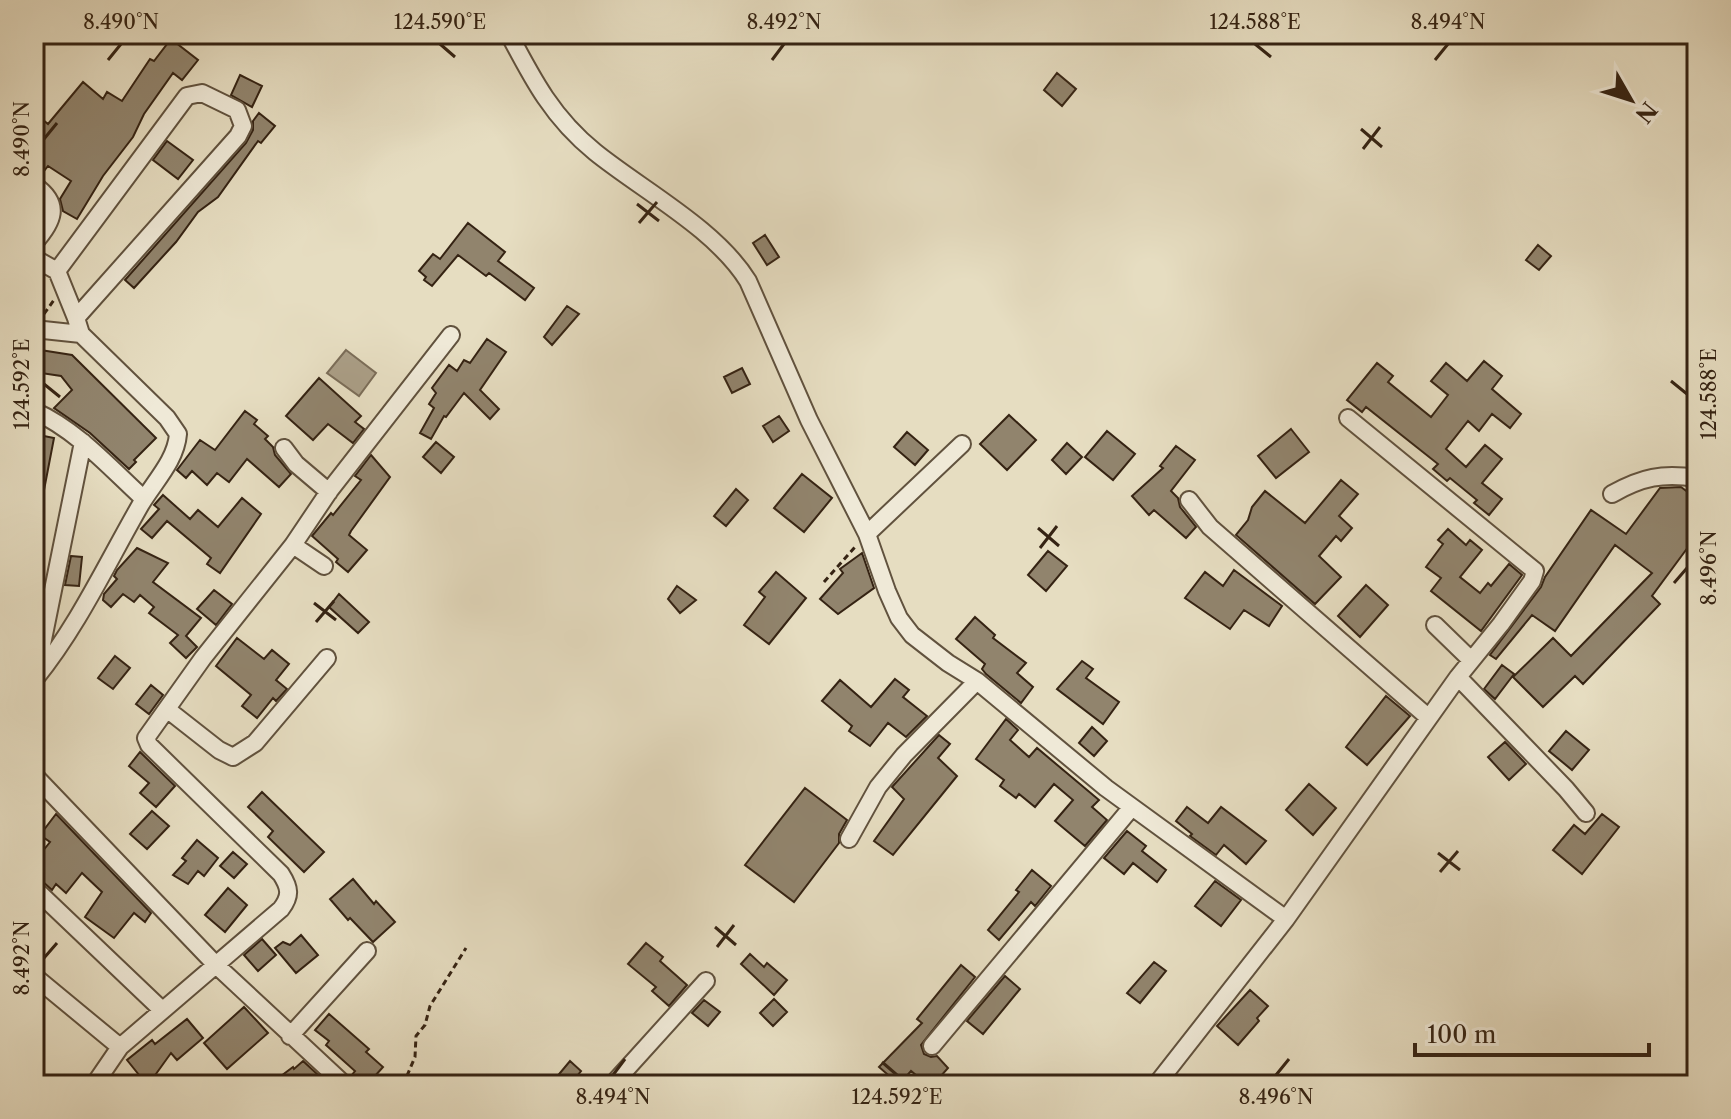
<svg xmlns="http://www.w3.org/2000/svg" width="1731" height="1119" font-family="'Libre Caslon Text',serif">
<rect width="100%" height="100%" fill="#e6ddc1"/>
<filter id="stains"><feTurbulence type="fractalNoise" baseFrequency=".0025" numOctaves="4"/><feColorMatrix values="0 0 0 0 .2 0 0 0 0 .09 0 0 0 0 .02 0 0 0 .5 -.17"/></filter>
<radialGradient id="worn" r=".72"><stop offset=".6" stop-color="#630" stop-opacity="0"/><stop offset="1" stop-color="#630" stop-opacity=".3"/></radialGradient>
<!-- water -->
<path fill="#aa9e86" stroke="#7b6d58" stroke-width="2" d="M346,350L376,373L359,396L327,373Z"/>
<!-- building -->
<path fill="#91846d" stroke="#352313" stroke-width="2" d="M171,39L198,60L182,80L173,73L144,114L133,137L103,176L77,219L63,211L60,199L71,181L48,166L40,176L34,174V131L43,120L48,124L83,82L103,99L107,92L122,101L150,59L154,61Z
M1057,73L1076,89L1062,106L1044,90Z
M240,75L262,86L252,107L231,95Z
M259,113L275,126L261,143L258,141L218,197L198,212L176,242L134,288L125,280L246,143L253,130V121Z
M167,141L193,160L178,179L153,160Z
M468,223L505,252L498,261L534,288L525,300L489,273L486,276L458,255L432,286L424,280L426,277L419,271L433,254L440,259Z
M765,235L779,257L767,265L753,243Z
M1538,245L1551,256L1539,270L1526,260Z
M567,306L579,314L552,345L544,337Z
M487,339L506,352L480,390L499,409L490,419L464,393L446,417L444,416L431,439L420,433L434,408L429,404L436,393L432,388L449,365L457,371L464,360L470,363Z
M34,349L72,355L156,438L134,460L136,462L129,469L90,433L54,408L72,390L61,376L34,372Z
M1484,361L1502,376L1492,389L1521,414L1510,428L1492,414L1479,431L1468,421L1446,449L1466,467L1485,445L1502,459L1482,483L1502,499L1489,515L1474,503L1477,500L1450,478L1447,481L1433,469L1438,464L1366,407L1362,412L1347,400L1377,363L1393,376L1388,382L1431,417L1448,395L1431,381L1446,363L1467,381Z
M742,368L750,384L732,393L724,377Z
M319,378L361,416L355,422L364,429L353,443L328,424L313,440L286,416Z
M245,411L257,420L254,424L268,436L265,439L273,447L275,455L291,474L279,487L247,459L229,482L217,473L207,485L192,471L186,478L177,470L200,440L215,450Z
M1009,415L1036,440L1007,470L980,444Z
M779,416L789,431L773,442L763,426Z
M1291,429L1309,452L1276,478L1258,456Z
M1107,431L1135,454L1113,480L1085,457Z
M907,432L928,450L915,465L894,447Z
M34,434L54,438L40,511L34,510Z
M436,442L454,457L441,473L423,457Z
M1067,443L1082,457L1066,474L1052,460Z
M1176,446L1195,460L1171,491L1178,498L1180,507L1196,527L1186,538L1154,510L1149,515L1132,496L1163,468L1160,466Z
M371,455L390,477L351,531L349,535L367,550L348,572L336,562L338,559L312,536L331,513L333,515L361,480L355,476Z
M802,474L832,498L804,532L774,508Z
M1341,480L1358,494L1339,516L1352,528L1341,541L1336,536L1319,556L1341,577L1315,604L1236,535L1248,520L1252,507L1265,491L1305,523Z
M1681,487L1697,499V535L1652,596L1660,604L1583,684L1575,676L1543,707L1513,677L1553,638L1571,656L1652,573L1615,545L1555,631L1532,615L1496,659L1490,655L1541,587L1545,577L1591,510L1626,534L1660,488Z
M736,489L748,500L726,526L714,516Z
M163,495L190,519L198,510L218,527L242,498L261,514L220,573L207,564L211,558L167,521L152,538L141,529L159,509L154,505Z
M1448,529L1466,545L1470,540L1482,550L1460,577L1480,593L1488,583L1491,586L1509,564L1522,575L1481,631L1431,591L1441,578L1426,567L1443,544L1438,540Z
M137,548L168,563L153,582L201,618L186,636L197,647L186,658L170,643L178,635L149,613L154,607L140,595L134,602L123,594L111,607L103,600L104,594L117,579L114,576L117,570Z
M1048,551L1067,566L1046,591L1028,575Z
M862,553L874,588L838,614L820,599L843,573L840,569Z
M71,556L82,557L79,586L65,585Z
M1234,570L1282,606L1269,626L1244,610L1230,629L1185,598L1205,572L1223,586Z
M776,572L806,598L769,644L744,625L765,597L759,592Z
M1366,585L1388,605L1360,637L1338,616Z
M677,586L696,600L680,613L668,599Z
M214,590L232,604L216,625L197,609Z
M339,594L369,622L358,633L329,607Z
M975,617L995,635L993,638L1026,663L1017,673L1033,687L1021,703L986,674L982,669L985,664L956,639Z
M237,638L264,659L272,650L289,664L276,680L287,689L276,701L273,698L257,718L242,706L251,695L216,666Z
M115,656L130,668L113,689L98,678Z
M1082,661L1093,669L1086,678L1119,702L1103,724L1057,689Z
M1502,665L1514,674L1495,699L1484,689Z
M895,679L909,690L903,697L927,716L906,737L888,723L870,746L849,731L852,726L822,701L840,680L871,707Z
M151,685L163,695L149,714L136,704Z
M1386,696L1410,716L1367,765L1346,747Z
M1006,719L1018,730L1010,740L1029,757L1037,748L1099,800L1092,807L1107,820L1085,846L1055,821L1073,800L1054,784L1035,807L1019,794L1016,798L1000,786L1004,780L976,759Z
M1092,727L1107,741L1094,756L1079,743Z
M1566,731L1589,750L1572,770L1549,751Z
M939,735L950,744L938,758L957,776L893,855L874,841L904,799L892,787Z
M1505,742L1526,764L1509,780L1488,757Z
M140,752L175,786L156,807L140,793L149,783L129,766Z
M1309,784L1336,808L1313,835L1286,810Z
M805,788L847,820L839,834V843L794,902L745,865Z
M262,792L324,852L304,872L268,837L273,831L248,807Z
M1187,807L1208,823L1221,807L1266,841L1246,864L1224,845L1216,855L1190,836L1192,834L1176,821Z
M152,811L169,826L147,849L130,834Z
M56,814L151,913L145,922L134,913L114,938L85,917L102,892L82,873L66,893L56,884L52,890L41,880L34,877V862L50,842L40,835Z
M1602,814L1619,827L1582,874L1553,850L1574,825L1585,834Z
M1127,831L1146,846L1142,851L1166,870L1157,882L1133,863L1124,874L1104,858Z
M197,840L218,858L204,876L198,871L188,884L173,875L186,861L182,858Z
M233,852L247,864L234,878L220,866Z
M1032,870L1051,886L1035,906L1031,902L999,940L988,930L1019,892L1016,890Z
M353,879L374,904L376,901L395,922L373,942L350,918L348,920L330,899Z
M1215,881L1241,900L1221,926L1195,906Z
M228,888L247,905L225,932L205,915Z
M301,935L318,955L296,973L275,948L283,942L290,945Z
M262,939L276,955L258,971L244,955Z
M646,943L663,957L660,961L687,985L669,1006L652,991L656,987L628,964Z
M750,954L764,967L767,963L787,980L774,995L741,964Z
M1154,962L1166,971L1140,1003L1127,993Z
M961,965L975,977L921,1045L924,1054L931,1057L937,1056L948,1068L933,1085H928L911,1071L904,1079L900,1076L895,1081L879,1067L922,1023L917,1019Z
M1005,976L1020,989L983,1034L967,1021Z
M1250,990L1268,1006L1257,1018L1259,1021L1238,1045L1217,1026Z
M774,999L787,1012L773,1026L760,1013Z
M704,1000L720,1012L708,1026L692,1013Z
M244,1007L268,1033L227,1069L204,1043Z
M329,1014L369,1049L366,1052L383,1067L367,1085H356L351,1076L355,1071L326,1045L329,1041L315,1030Z
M187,1019L203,1038L177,1060L171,1053L148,1085H130L139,1075L127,1060L152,1040L155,1044Z
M303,1061L329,1085H269L293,1067L294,1069Z
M570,1061L581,1071L570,1085H550Z"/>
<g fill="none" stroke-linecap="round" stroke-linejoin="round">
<defs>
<path id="minor" d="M509,34C533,80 553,118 595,152C642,190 716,229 748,281L809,420L867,534L887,591L899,618L912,635L948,663L977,681L1106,788L1286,919
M34,185C62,204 53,222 34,243
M34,258L57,271L76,318
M57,271L187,96L202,93L237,110L243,126L238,136L76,318L81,334
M34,329L81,334L167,418L178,434C176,460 155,481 141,504C107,563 78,626 35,679
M34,411C77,430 110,468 144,499
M284,448L296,464L329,492
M1612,494C1642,477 1662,473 1697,478
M1189,500L1210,527L1429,718
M867,534L962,444
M293,545L324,566
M1435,625L1471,660
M1458,677L1566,789L1586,813
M34,700L35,679L83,442
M168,710L219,750L233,757L255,743L327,658
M34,775L216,965L345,1085
M849,839L878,787L904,755L977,681
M34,888L162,1010
M34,976L120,1047
M290,1036L367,951
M932,1046L1132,807
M94,1085L120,1047L281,909C291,896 290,888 281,874L149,745L146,738L203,658L293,545L330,490L451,335
M612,1085L706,981
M1156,1085L1286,919L1458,677L1501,624L1532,581L1535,571L1348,418"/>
</defs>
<!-- minor casing -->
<use href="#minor" stroke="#61523e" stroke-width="20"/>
<!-- path -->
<path stroke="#352313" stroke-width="3" stroke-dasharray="6 4" stroke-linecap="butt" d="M44,314L54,300
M824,582L856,546
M403,1085L415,1057L416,1036L425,1025L430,1006L466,948"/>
<!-- minor -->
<use href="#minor" stroke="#efe9d7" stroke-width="16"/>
</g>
<!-- ticks -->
<path fill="none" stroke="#352313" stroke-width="3" d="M440,44L455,57M1255,44L1271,57M108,60L121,44M772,60L784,44M1435,60L1448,44M1361,129L1382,147M44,139L57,123M1363,149L1380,127M637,204L659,221M639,223L657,202M1671,381L1687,394M44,384L60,397M1038,528L1059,546M1040,548L1057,526M1674,583L1687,568M314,603L336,620M316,622L334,601M1438,853L1460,870M1440,872L1458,851M715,927L736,945M717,947L734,925M44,958L57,943M882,1062L897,1075M613,1075L625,1059M1276,1075L1289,1059"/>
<!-- margin -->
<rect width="1731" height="1119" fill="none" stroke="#e6ddc1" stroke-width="88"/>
<!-- north arrow -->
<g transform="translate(1631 100) rotate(129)" stroke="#efe9d7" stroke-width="6" paint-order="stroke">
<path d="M0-6L14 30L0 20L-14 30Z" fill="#352313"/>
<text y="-12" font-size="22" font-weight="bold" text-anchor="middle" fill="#352313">N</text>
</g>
<!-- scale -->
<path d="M1415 1043v12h234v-12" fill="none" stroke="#352313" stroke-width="4"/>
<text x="1427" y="1043" font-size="24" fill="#352313" stroke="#efe9d7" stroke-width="6" paint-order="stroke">100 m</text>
<rect x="44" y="44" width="1643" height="1031" fill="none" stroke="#352313" stroke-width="3"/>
<g font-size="20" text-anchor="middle" fill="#352313">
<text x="121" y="29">8.490°N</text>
<text x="440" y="29">124.590°E</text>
<text x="784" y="29">8.492°N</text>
<text x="1255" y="29">124.588°E</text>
<text x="1448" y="29">8.494°N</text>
<text transform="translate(22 139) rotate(-90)" y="7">8.490°N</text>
<text transform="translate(22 384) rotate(-90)" y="7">124.592°E</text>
<text transform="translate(1709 394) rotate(-90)" y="7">124.588°E</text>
<text transform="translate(1709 568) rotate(-90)" y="7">8.496°N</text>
<text transform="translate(22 958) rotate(-90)" y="7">8.492°N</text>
<text x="613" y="1104">8.494°N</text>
<text x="897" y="1104">124.592°E</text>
<text x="1276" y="1104">8.496°N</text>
</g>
<rect width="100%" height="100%" filter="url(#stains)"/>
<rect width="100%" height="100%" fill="url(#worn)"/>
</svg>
